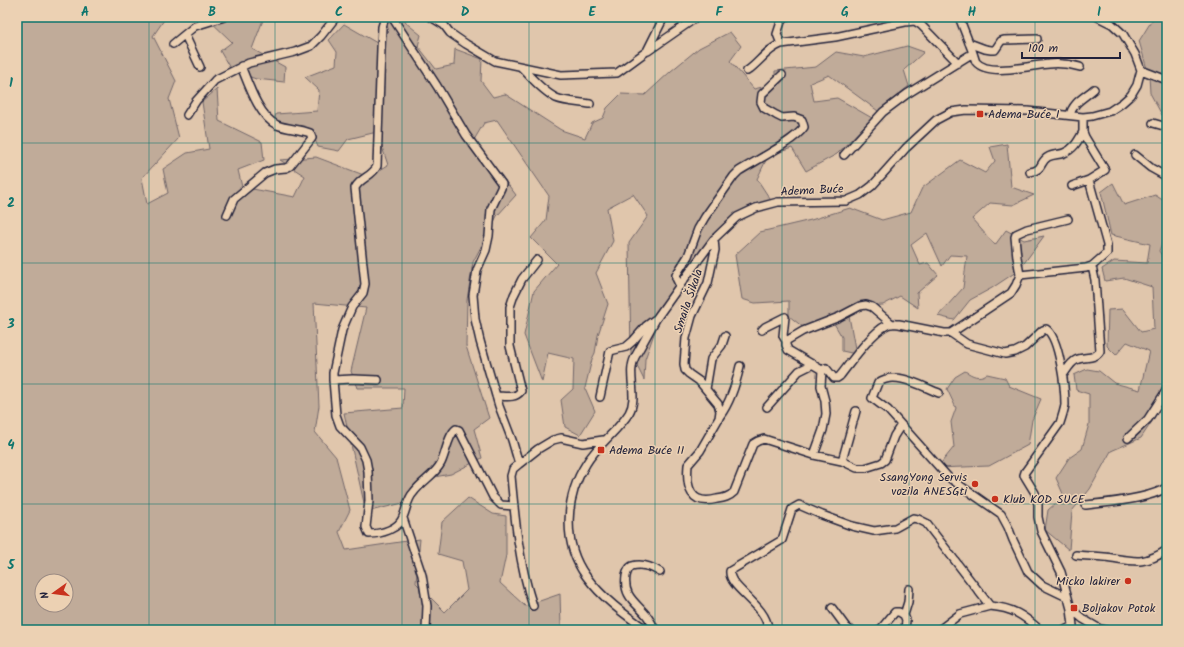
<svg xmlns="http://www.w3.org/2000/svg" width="1184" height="647" font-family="Kalam,sans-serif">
<rect width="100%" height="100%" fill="#e0c6ac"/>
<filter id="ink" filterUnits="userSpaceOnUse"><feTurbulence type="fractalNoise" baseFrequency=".025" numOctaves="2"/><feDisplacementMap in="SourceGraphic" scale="8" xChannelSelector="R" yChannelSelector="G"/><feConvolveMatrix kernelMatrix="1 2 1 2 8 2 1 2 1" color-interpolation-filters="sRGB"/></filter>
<g filter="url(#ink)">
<!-- green -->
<path fill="#c0ab99" stroke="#71666a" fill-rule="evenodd" d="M17,17H166L153,36L176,81L169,99L179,138L142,178L147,204L168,193L163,169L187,153L209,149L202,102L217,89L219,121L262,142L264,160L238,170L242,187L295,197L305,176L280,160L316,157L369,177L388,165L377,132L348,139L339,151L318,147L311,130L274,121L276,114L317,111L319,90L305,77L336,65L337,52L329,40L344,24L377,43L389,31L384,17H405V22L421,35L418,46L436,69L454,65L455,49L482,59L481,81L493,97L505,94L561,130L585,138L592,123L603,118L607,108L621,94L645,95L671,71L699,48L730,32L741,46L730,61L754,89L775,84V71L816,67L836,52L864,57L907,46L924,52L904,70L909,86L878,111L829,75L810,83L814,101L837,98L872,118L837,154L806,171L792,148L768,156L757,179L772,202L749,207L715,233L668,295L645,359L644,380L631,354L629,243L648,216L633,194L607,208L613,241L596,273L608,304L598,335L595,353L592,359L585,388L595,411L580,435L565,427L561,400L573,389L574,359L548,353L542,382L524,335L534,291L557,264L531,238L546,220L549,196L497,120L484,123L474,140L516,195L497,216L473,262L467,300L466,346L489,418L474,429L482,458L451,474L423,479L403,503L366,512L344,413L403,408L404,388H357L351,371L366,308L314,303L319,406L315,432L336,457L350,510L339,532L346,550L420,539L416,583L445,612L467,590L462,561L438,554L442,522L468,498L493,514L506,516V555L500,583L525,606L560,594L561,627L564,630H17ZM42,581H66V605H42Z
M206,17H245L246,19L263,20L252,49L285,67L284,82L256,79L231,70L220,51L232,42Z
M1154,17H1167V115H1162L1150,93L1149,76L1139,41Z
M1007,144L1011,187L1034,195L1013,205L990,203L972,219L995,245L1006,230L1024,240L1044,236L1019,270L992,288L970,300L954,320L938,316L963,288L967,256L950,255L942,266L927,233L911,245L920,265L928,263L938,275L917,293L918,308L900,296L883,305L861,306L849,316L856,354L842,351V337L832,320L808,331L789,316V301L755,303L742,299L735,255L760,232L811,220L850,208L882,220L911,212L922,188L960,160L985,173L995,161L990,147Z
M1113,183L1124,205L1155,195L1167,203V229L1159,251L1167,264V389L1153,420L1141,438L1111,451L1090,489L1072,511L1069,550L1045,530L1048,510L1064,496L1056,478L1069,458L1082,449L1089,424V394L1076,390L1074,375L1087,369L1099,371L1114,383L1140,390L1149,351L1127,342L1116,355L1107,346L1108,310L1123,309L1141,332L1154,329L1152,287L1124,278L1105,281L1102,269L1114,261L1147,263L1150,244L1111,235L1101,192Z
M965,371C973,376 978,379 987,374L1005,378L1009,386L1041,399L1032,420L1028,445L989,466L937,468L954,447L951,422L956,408L947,389L955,377Z"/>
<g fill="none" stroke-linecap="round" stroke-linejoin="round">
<defs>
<path id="minor" d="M385,17L382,27L381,49L377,166C373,176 360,178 355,188L365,284L363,293L352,307L342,330L333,373V380L336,415L340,426L360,447L366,460L368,471L369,501L366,527L369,534C381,534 399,529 403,517C407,508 407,499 414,492C422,481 435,475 441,463C446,453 448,435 456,429L459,430L493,497L501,505L514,506
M392,17L437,86L466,135L502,184L501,188L491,209L489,236L486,250L477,270L473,295L475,319L480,341L499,406L512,440L519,464
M431,17L444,25L450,33L466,44L495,61L561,75L617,73L647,51L664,17
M786,17L782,19L777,34L781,44L835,37L905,22L915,21L921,25L958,63
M185,35L200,67
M969,43L985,49L991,50H995L1001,41L1004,40L1037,39
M173,44L195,26L224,17
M648,51L697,17
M973,53C974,56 975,60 976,62C988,77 1032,65 1049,64C1059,63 1070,64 1080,67
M521,67C531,77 542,91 556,98C566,102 579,102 590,104
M1141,70L1167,80
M747,71C759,63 767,49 781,44
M187,115L196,101L215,80L249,63L295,52L311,46L321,36L336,17
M1070,115C1073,102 1084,98 1094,89
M1153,123L1167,127
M844,155L883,112L907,94L973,53L959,17
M1135,155L1151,168L1167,177
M1030,172C1044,170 1039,162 1048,157C1053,154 1059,155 1064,153C1074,149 1078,141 1083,132
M1072,186L1089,180L1105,170L1085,137L1083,132V117
M227,215L234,199L265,173L275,169L286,168L290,166L312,138L310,133C300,129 287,129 277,125C259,117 248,83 241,66
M714,239L715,250L708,283L692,316L686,338L684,364L685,370L689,374L699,381L718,404L720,411L719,418L700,451L688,465C686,487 690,506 717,499C724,498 729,497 734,492L753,444L758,441L764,439L814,455L842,461L857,468H865L881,463L885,460L894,436L901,425
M1020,275L1086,268L1092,266L1107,253V245L1089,180
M680,286L676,278V275L688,256L698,229L705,217L734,176L739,171C755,161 795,141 804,127L802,120L794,117L782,118L776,115L764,108L761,102L762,94L782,75
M892,324L872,307L866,305L860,306L839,317L803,331L786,341V345L788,350L822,370L826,368L834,378H837L840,376C851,362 871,333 887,325C891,323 895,324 899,324L944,333H951L1011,293L1016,285L1020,275L1017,257L1015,237L1016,234L1027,229L1068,219
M762,330L765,327L785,317L783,336L786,341
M951,333L967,344L1005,354L1015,352L1025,347L1043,330L1046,329C1060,338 1065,389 1065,405C1064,411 1062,417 1060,423L1025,472L1024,475L1035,493L1038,504V517L1041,531L1061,572L1071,609L1083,619L1100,629L1105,630
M1063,375C1067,370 1070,363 1076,360C1084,356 1095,360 1100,351L1095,280L1092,266
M333,380L353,379L378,380
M706,389L711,359L722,345L725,336
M939,393C921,386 895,370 878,383L872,398L888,410L948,477L1001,514L1008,527L1013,540L1028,572L1042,585L1067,597
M496,396C505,396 515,399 521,391L510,346V307L514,295L522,279L537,260
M600,397L610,351L626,347L633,341L646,326L654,320
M767,407L799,371L813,364
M720,416C731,401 736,384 740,366
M1128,438L1148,419L1166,391L1167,387
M814,455L823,430L826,414L825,401L821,386L822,370
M842,461L856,411
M1085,505C1105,503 1151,499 1167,487
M403,518L422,575L427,606L426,630
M1076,555C1085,556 1095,556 1104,557C1131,560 1142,567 1167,550
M533,606C519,564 515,520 511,476L513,469L519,464L538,449L553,440L561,438L583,443L603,440
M832,608L846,627L850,630
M904,615L908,602L909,589
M768,629C767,605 728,588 730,571L782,540L792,509L799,505L822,515L852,526L874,531L895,528L913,518L918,519L926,523L990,606C1013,608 1023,615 1040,630
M647,630C625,615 602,598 586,576C562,543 565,497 586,464C597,445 618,431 629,413C639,396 626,374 635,357L656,319L688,274L714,239L737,217L756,208L778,202L846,201L860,195L872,186L906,148L936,120L951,112L966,110L1027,111L1083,117L1092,116L1110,111L1122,103L1131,95L1137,85L1141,70L1135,54L1123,34L1112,24L1098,17
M655,630C653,625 650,620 647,616C636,602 623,597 626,576C627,572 628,568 632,566C642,563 652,567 660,572
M880,630L895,612H899L904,615L906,620L905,630
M939,630L960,614L990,606
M1065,630L1073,626L1071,609"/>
</defs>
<!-- minor casing -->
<use href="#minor" stroke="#22223b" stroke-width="10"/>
<!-- minor -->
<use href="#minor" stroke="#ecd1b3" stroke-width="7"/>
</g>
</g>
<!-- grid -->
<path fill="none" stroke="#0f766e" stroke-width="1" stroke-opacity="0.55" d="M149,17V630M275,17V630M402,17V630M529,17V630M655,17V630M782,17V630M909,17V630M1035,17V630M17,143H1167M17,263H1167M17,384H1167M17,504H1167"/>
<!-- markers -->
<g fill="#c8321e" stroke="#ecd1b3" stroke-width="1.5">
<rect x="976" y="110" width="8" height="8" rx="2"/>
<rect x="597" y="446" width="8" height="8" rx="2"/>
<circle cx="975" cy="484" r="4"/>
<circle cx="995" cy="499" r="4"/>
<circle cx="1128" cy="581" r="4"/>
<rect x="1070" y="604" width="8" height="8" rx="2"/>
</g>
<g text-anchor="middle" stroke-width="3" stroke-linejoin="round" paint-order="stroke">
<!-- poi labels -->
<g font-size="12" fill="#22223b" stroke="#ecd1b3" text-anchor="start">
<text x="988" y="118">Adema Buće I</text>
<text x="609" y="454">Adema Buće II</text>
<text x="967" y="481" text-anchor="end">SsangYong Servis<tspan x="967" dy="14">vozila ANESGti</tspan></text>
<text x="1003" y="503">Klub KOD SUCE</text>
<text x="1120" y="585" text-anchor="end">Micko lakirer</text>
<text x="1082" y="612">Boljakov Potok</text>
</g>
<!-- street labels -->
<g font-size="12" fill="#22223b" stroke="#ecd1b3">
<text transform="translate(812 190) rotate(-3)" y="4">Adema Buće</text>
<text transform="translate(688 301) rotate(-71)" y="4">Smaila Šikala</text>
</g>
</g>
<!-- margin -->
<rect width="1184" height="647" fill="none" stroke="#ecd1b3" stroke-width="44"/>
<!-- north arrow -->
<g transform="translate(54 593) rotate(256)"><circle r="19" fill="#ecd1b3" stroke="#9b8b83"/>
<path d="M0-3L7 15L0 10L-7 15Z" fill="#c8321e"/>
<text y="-6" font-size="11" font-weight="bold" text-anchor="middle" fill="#22223b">N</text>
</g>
<!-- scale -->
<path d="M1022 52v6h98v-6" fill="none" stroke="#22223b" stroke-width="2"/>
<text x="1028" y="52" font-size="12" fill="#22223b" stroke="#ecd1b3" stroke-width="3" paint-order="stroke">100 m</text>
<rect x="22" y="22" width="1140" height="603" fill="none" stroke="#0f766e" stroke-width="1.5"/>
<g font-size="13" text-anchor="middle" font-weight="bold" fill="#0f766e">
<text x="85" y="16">A</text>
<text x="212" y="16">B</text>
<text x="339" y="16">C</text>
<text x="465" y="16">D</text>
<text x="592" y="16">E</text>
<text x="719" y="16">F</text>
<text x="845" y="16">G</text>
<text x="972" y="16">H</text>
<text x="1099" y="16">I</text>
<text x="11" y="87">1</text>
<text x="11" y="207">2</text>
<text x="11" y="328">3</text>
<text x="11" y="449">4</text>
<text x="11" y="569">5</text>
</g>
</svg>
